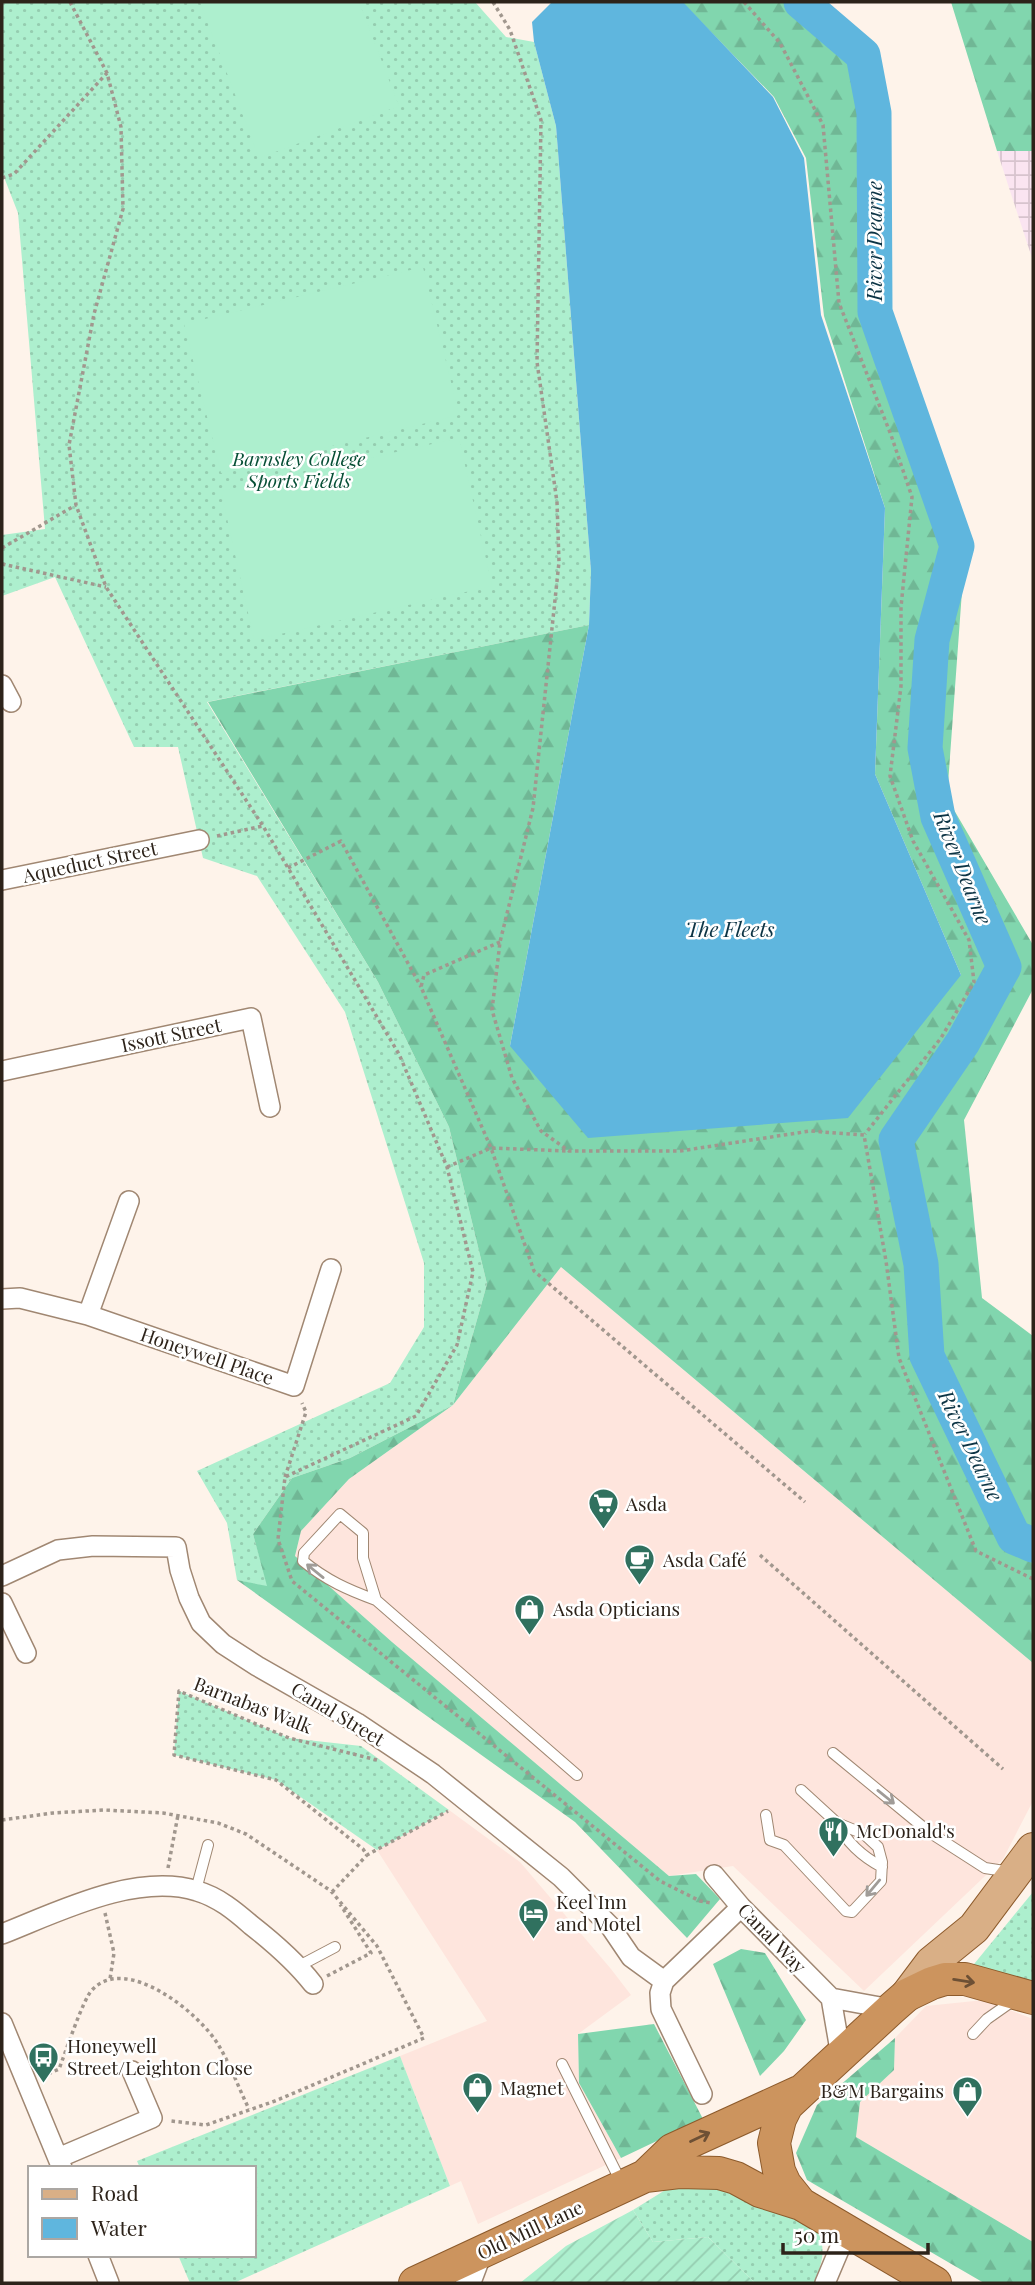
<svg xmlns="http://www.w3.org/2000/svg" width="1035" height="2285" font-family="'Playfair Display',serif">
<defs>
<pattern id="industrial-grid" width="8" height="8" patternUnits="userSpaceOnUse" patternTransform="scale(1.75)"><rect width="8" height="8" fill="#fae4f1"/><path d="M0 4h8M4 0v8" fill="none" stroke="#d7c3ce"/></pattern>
<pattern id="grass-dots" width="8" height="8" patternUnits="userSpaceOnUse" patternTransform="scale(1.75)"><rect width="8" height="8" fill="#adefce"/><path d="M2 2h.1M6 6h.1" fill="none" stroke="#95cdb0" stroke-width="1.8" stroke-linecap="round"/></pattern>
<pattern id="forest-firs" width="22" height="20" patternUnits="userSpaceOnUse" patternTransform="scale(1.75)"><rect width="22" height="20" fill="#81d6ae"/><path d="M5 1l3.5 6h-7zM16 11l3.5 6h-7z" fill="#70b795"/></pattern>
<pattern id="garden-furrows" width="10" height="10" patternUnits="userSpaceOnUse" patternTransform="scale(1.75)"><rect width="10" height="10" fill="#adefce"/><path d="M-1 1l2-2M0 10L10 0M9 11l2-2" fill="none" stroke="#95cdb0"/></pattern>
</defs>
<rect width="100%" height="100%" fill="#fef3ea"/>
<!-- commercial -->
<path fill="#fee5dd" d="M561,1267L1033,1663V1801L1003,1859L864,1991L733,1866L669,1876L392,1642L295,1556L301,1531L349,1479L453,1405Z
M449,1810L520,1862L611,1969L631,1995L578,2034L579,2083L621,2158L478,2224L461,2181L450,2186L400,2056L487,2021L377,1850Z
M984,2000L1033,2019V2242L856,2137L860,2102L894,2070L895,2038L926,2006Z"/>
<!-- industrial -->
<path fill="url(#industrial-grid)" d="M997,151H1033V261Z"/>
<!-- grass -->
<path fill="url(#grass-dots)" d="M2,2H475L506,37L534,42L556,126L591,571L589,625L207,702L378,982L449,1127L487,1284L453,1405L350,1458L292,1478L253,1534L268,1587L237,1580L227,1523L197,1471L390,1383L424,1327V1263L345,1012L257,876L203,858L178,747H134L55,577L2,596V535L45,529L18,213L2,172Z
M179,1691L289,1738L361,1746L449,1810L377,1850L276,1780L174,1755Z
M1033,1892V1985L970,1969Z
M400,2056L450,2186L234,2283H190L178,2255H254V2168H140L137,2161Z
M675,2184L739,2186L817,2230C827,2250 822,2263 814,2283H755L708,2237L653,2242L633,2210Z"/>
<!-- forest -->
<path fill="url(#forest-firs)" d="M682,2H794L863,55L874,113L875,312L966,536L947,798L1033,945V989L964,1120L982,1298L1033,1336V1663L561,1267L453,1405L349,1479L301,1531L295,1556L392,1642L669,1876L696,1874L720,1899L687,1938L575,1822L237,1580L267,1586L253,1534L292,1478L350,1458L453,1405L487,1284L449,1127L378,982L208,702L589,625L510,1046L961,975L875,774L885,508L824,316L806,158L774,97Z
M951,2H1033V151H997Z
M741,1949L765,1953L806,2020L784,2051L760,2076L713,1964Z
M654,2024L703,2119L621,2158L579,2083L578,2034Z
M895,2038L894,2070L860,2102L856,2137L1033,2242V2283H984L807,2180L796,2153L817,2105Z"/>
<!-- garden -->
<path fill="url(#garden-furrows)" d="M633,2210L653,2242L708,2237L755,2283H520L566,2246Z"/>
<!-- pitch -->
<path fill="#adefce" d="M200,2H359L399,106L259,158Z
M423,267L459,415L221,473L184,324Z
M459,438L492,586L254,640L221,491Z"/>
<!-- water -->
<path fill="#5fb6de" d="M552,2H683L773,97L804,158L821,315L885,508L875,774L961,975L848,1118L588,1138L510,1046L589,625L591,571L556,126L534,42L532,22Z"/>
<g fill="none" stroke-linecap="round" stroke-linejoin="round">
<!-- river -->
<path stroke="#5fb6de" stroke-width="35" d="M801,2L863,55L874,113L875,312L957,546L932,640L925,748L938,817L1004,967L963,1042L896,1140L921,1264L927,1356L1014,1537L1033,1545"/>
<defs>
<path id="service" d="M376,1600L363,1558V1533L340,1514L304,1553L303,1561C326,1580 348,1590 376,1600L577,1775
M833,1753L929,1832L985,1868L1011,1872
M766,1815L770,1840L784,1845L846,1911L852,1912L881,1881L882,1862L878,1847L864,1834L837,1823L801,1790
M837,1823C847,1843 863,1857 882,1867
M196,1890L208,1845
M299,1966L335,1947
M973,2034L987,2019L1014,2000
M562,2064L621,2182"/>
<path id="minor" d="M2,685L11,702
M2,880L199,840
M2,1071L251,1018L270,1107
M2,1299L20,1298L88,1315L294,1386L331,1269
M88,1315L129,1201
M2,1576L58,1550L93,1546L176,1547L180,1570L189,1598L201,1623L223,1644L257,1666L357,1723L433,1774L561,1877L610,1926L631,1957L664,1981
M2,1603L26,1653
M714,1875L741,1907L831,1998L841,2056
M2,1934C58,1912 136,1872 197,1891C218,1897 235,1911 251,1925C274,1943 295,1961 313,1984
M831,1998L891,2009
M2,2023L62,2168
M702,2094L661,2009L660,1993L664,1981L741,1907
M58,2158L152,2118L132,2071
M98,2255L109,2283
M825,2283L847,2231"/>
<path id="tertiary" d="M468,2283L479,2254"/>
<path id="primary" d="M907,1995L931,1963L974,1928L1033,1849"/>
<path id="trunk" d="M645,2176L672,2150L799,2092
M415,2283L645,2176L679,2172L719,2173L736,2178L760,2191L801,2204
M935,2283L801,2204L785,2184L779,2171L774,2143L780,2119L787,2105L802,2091L891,2009L907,1995L932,1983L945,1979H965L1033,1998"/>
</defs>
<!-- service casing -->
<use href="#service" stroke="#a08772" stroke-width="12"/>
<!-- minor casing -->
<use href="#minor" stroke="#a08772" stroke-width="22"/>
<!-- tertiary casing -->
<use href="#tertiary" stroke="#a08772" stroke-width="27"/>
<!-- primary casing -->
<use href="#primary" stroke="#8d5b2c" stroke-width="34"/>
<!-- trunk casing -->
<use href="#trunk" stroke="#8d5b2c" stroke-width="34"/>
<!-- path -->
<path stroke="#a1978e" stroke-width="3.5" stroke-dasharray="3.5 3.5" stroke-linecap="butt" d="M70,2L107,73L121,127L123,209L94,314L69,445L76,505L106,587L263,826L399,1054L447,1167L473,1272L457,1345L416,1416L285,1477L278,1539L292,1581L660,1881L700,1901L711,1903
M493,2L510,30L541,120L537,362L557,502L559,562L533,808L500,942L492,1010L512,1078L541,1131L569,1151H680L810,1131L864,1135L886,1261L899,1358L976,1551L1033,1579
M744,2L780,43L823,125L839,303L891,435L912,497L901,607V686L890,776L913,841L969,940L974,982L941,1038L865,1134
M2,178L14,174L107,73
M2,548L76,505
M2,564L106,587
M217,836L263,826
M288,868L341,841L421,987
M500,942L424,975L421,987L491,1148L534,1271L805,1502
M447,1167L491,1148L567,1151
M285,1477L306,1412L302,1403
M760,1555L1003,1769
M377,1760L289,1738L179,1691L174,1755L276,1780L363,1849L367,1855L448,1811
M2,1820L53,1813L104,1810L163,1813L218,1823L246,1834L331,1891L377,1946L424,2038L275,2101L206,2125L171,2121
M168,1868L178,1815
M332,1892L367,1855
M105,1913L114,1953L110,1979
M327,1976L371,1953L340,1904
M42,2077L59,2069C65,2054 83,1999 92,1990C126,1953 201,2014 219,2046C231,2066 239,2089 249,2109"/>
<!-- service -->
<use href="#service" stroke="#fff" stroke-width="10"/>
<!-- minor -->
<use href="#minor" stroke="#fff" stroke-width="19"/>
<!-- tertiary -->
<use href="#tertiary" stroke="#fff" stroke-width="24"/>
<!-- primary -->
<use href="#primary" stroke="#d9af86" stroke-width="32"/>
<!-- trunk -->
<use href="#trunk" stroke="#cc945e" stroke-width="32"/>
</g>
<!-- one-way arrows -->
<defs><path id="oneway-shaft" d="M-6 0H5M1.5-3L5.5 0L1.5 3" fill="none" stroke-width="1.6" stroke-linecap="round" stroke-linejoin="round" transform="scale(1.75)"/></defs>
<g stroke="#a09c98">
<use href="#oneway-shaft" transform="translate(315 1571) rotate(-141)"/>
<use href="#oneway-shaft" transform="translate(886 1797) rotate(39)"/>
<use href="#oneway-shaft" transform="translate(873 1888) rotate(130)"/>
</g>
<g stroke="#6d5035">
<use href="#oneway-shaft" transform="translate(964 1981) rotate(9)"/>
<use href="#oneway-shaft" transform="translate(700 2137) rotate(-25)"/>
</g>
<!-- icons -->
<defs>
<symbol id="supermarket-pin" viewBox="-11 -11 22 30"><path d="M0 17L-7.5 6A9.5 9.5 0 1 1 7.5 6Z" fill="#30715f" stroke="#fff"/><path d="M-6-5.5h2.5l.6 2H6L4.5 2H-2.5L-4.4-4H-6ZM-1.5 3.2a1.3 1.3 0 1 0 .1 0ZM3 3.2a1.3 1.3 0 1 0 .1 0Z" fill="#fff"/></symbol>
<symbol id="cafe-pin" viewBox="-11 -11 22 30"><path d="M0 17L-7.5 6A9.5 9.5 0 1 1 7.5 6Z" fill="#30715f" stroke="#fff"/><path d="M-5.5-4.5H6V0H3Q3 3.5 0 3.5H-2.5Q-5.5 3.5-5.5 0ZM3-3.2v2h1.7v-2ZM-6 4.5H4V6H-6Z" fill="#fff"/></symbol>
<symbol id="shop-pin" viewBox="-11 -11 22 30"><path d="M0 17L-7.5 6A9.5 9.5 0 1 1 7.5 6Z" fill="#30715f" stroke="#fff"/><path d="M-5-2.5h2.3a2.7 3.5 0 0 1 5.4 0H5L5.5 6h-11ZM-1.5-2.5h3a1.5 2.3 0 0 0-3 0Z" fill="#fff"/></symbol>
<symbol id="restaurant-pin" viewBox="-11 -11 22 30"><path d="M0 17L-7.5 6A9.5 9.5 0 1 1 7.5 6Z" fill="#30715f" stroke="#fff"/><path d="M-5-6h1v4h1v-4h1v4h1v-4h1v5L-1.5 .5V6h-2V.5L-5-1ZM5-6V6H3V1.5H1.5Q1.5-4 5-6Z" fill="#fff"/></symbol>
<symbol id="hotel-pin" viewBox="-11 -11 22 30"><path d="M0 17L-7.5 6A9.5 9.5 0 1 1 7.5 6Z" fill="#30715f" stroke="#fff"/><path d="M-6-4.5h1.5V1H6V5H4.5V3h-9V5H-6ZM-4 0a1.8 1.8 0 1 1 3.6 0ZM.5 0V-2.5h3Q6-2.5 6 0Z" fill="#fff"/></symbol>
<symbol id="bus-pin" viewBox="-11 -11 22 30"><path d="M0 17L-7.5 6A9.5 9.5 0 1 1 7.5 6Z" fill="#30715f" stroke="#fff"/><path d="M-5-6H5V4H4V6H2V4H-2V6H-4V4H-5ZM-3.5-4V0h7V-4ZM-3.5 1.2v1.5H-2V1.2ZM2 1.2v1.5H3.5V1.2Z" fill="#fff"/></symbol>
</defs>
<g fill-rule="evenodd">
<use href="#supermarket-pin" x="586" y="1486" width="35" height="47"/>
<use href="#cafe-pin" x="622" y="1542" width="35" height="47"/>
<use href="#shop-pin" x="512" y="1592" width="35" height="47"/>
<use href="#restaurant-pin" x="816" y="1814" width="35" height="47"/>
<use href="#hotel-pin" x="516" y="1896" width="35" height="47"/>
<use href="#bus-pin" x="26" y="2040" width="35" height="47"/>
<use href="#shop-pin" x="460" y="2070" width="35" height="47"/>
<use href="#shop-pin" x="950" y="2074" width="35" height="47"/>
</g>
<g text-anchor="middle" stroke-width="5" stroke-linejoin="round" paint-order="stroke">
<!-- park labels -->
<g font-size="19" font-style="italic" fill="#074f36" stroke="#fff">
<text x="299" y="466">Barnsley College<tspan x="299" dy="22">Sports Fields</tspan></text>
</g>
<!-- street labels -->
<g font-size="19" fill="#2d231a" stroke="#fff">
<text transform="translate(90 862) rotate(-12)" y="7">Aqueduct Street</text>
<text transform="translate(171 1035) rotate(-12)" y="7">Issott Street</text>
<text transform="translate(207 1356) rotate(19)" y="7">Honeywell Place</text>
<text transform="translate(253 1705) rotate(21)" y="7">Barnabas Walk</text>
<text transform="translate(338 1714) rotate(31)" y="7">Canal Street</text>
<text transform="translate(772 1938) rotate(46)" y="7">Canal Way</text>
<text transform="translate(530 2230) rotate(-25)" y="7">Old Mill Lane</text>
</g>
<!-- poi labels -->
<g font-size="19" fill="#2d231a" stroke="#fff" text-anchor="start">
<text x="626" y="1511">Asda</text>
<text x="663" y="1567">Asda Café</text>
<text x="553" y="1616">Asda Opticians</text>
<text x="856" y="1838">McDonald's</text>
<text x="556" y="1909">Keel Inn<tspan x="556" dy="22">and Motel</tspan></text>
<text x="67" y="2053">Honeywell<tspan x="67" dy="22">Street/Leighton Close</tspan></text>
<text x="500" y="2095">Magnet</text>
<text x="944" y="2098" text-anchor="end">B&amp;M Bargains</text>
</g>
<!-- water labels -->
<g font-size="21" font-style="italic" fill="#0c3445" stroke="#fff">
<text transform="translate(875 241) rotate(-90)" y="7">River Dearne</text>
<text transform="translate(962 868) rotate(68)" y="7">River Dearne</text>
<text x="730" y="937">The Fleets</text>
<text transform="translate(970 1446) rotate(64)" y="7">River Dearne</text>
</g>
</g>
<!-- border -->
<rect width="1035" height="2285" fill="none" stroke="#2d231a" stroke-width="7"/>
<!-- legend -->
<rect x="28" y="2166" width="228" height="91" fill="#ffffff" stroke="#aba7a3" stroke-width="2"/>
<rect x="42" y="2189" width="35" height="10" fill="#d9af86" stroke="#aba7a3" stroke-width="2"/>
<text x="91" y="2201" font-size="21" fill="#2d231a">Road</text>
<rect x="42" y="2218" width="35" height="21" fill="#5fb6de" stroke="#aba7a3" stroke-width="2"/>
<text x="91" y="2236" font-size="21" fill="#2d231a">Water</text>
<!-- scale -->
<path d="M783 2243v10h145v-10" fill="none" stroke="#2d231a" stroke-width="3.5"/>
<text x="794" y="2243" font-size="21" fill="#2d231a" stroke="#ffffff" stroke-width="5" paint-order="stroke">50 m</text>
</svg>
